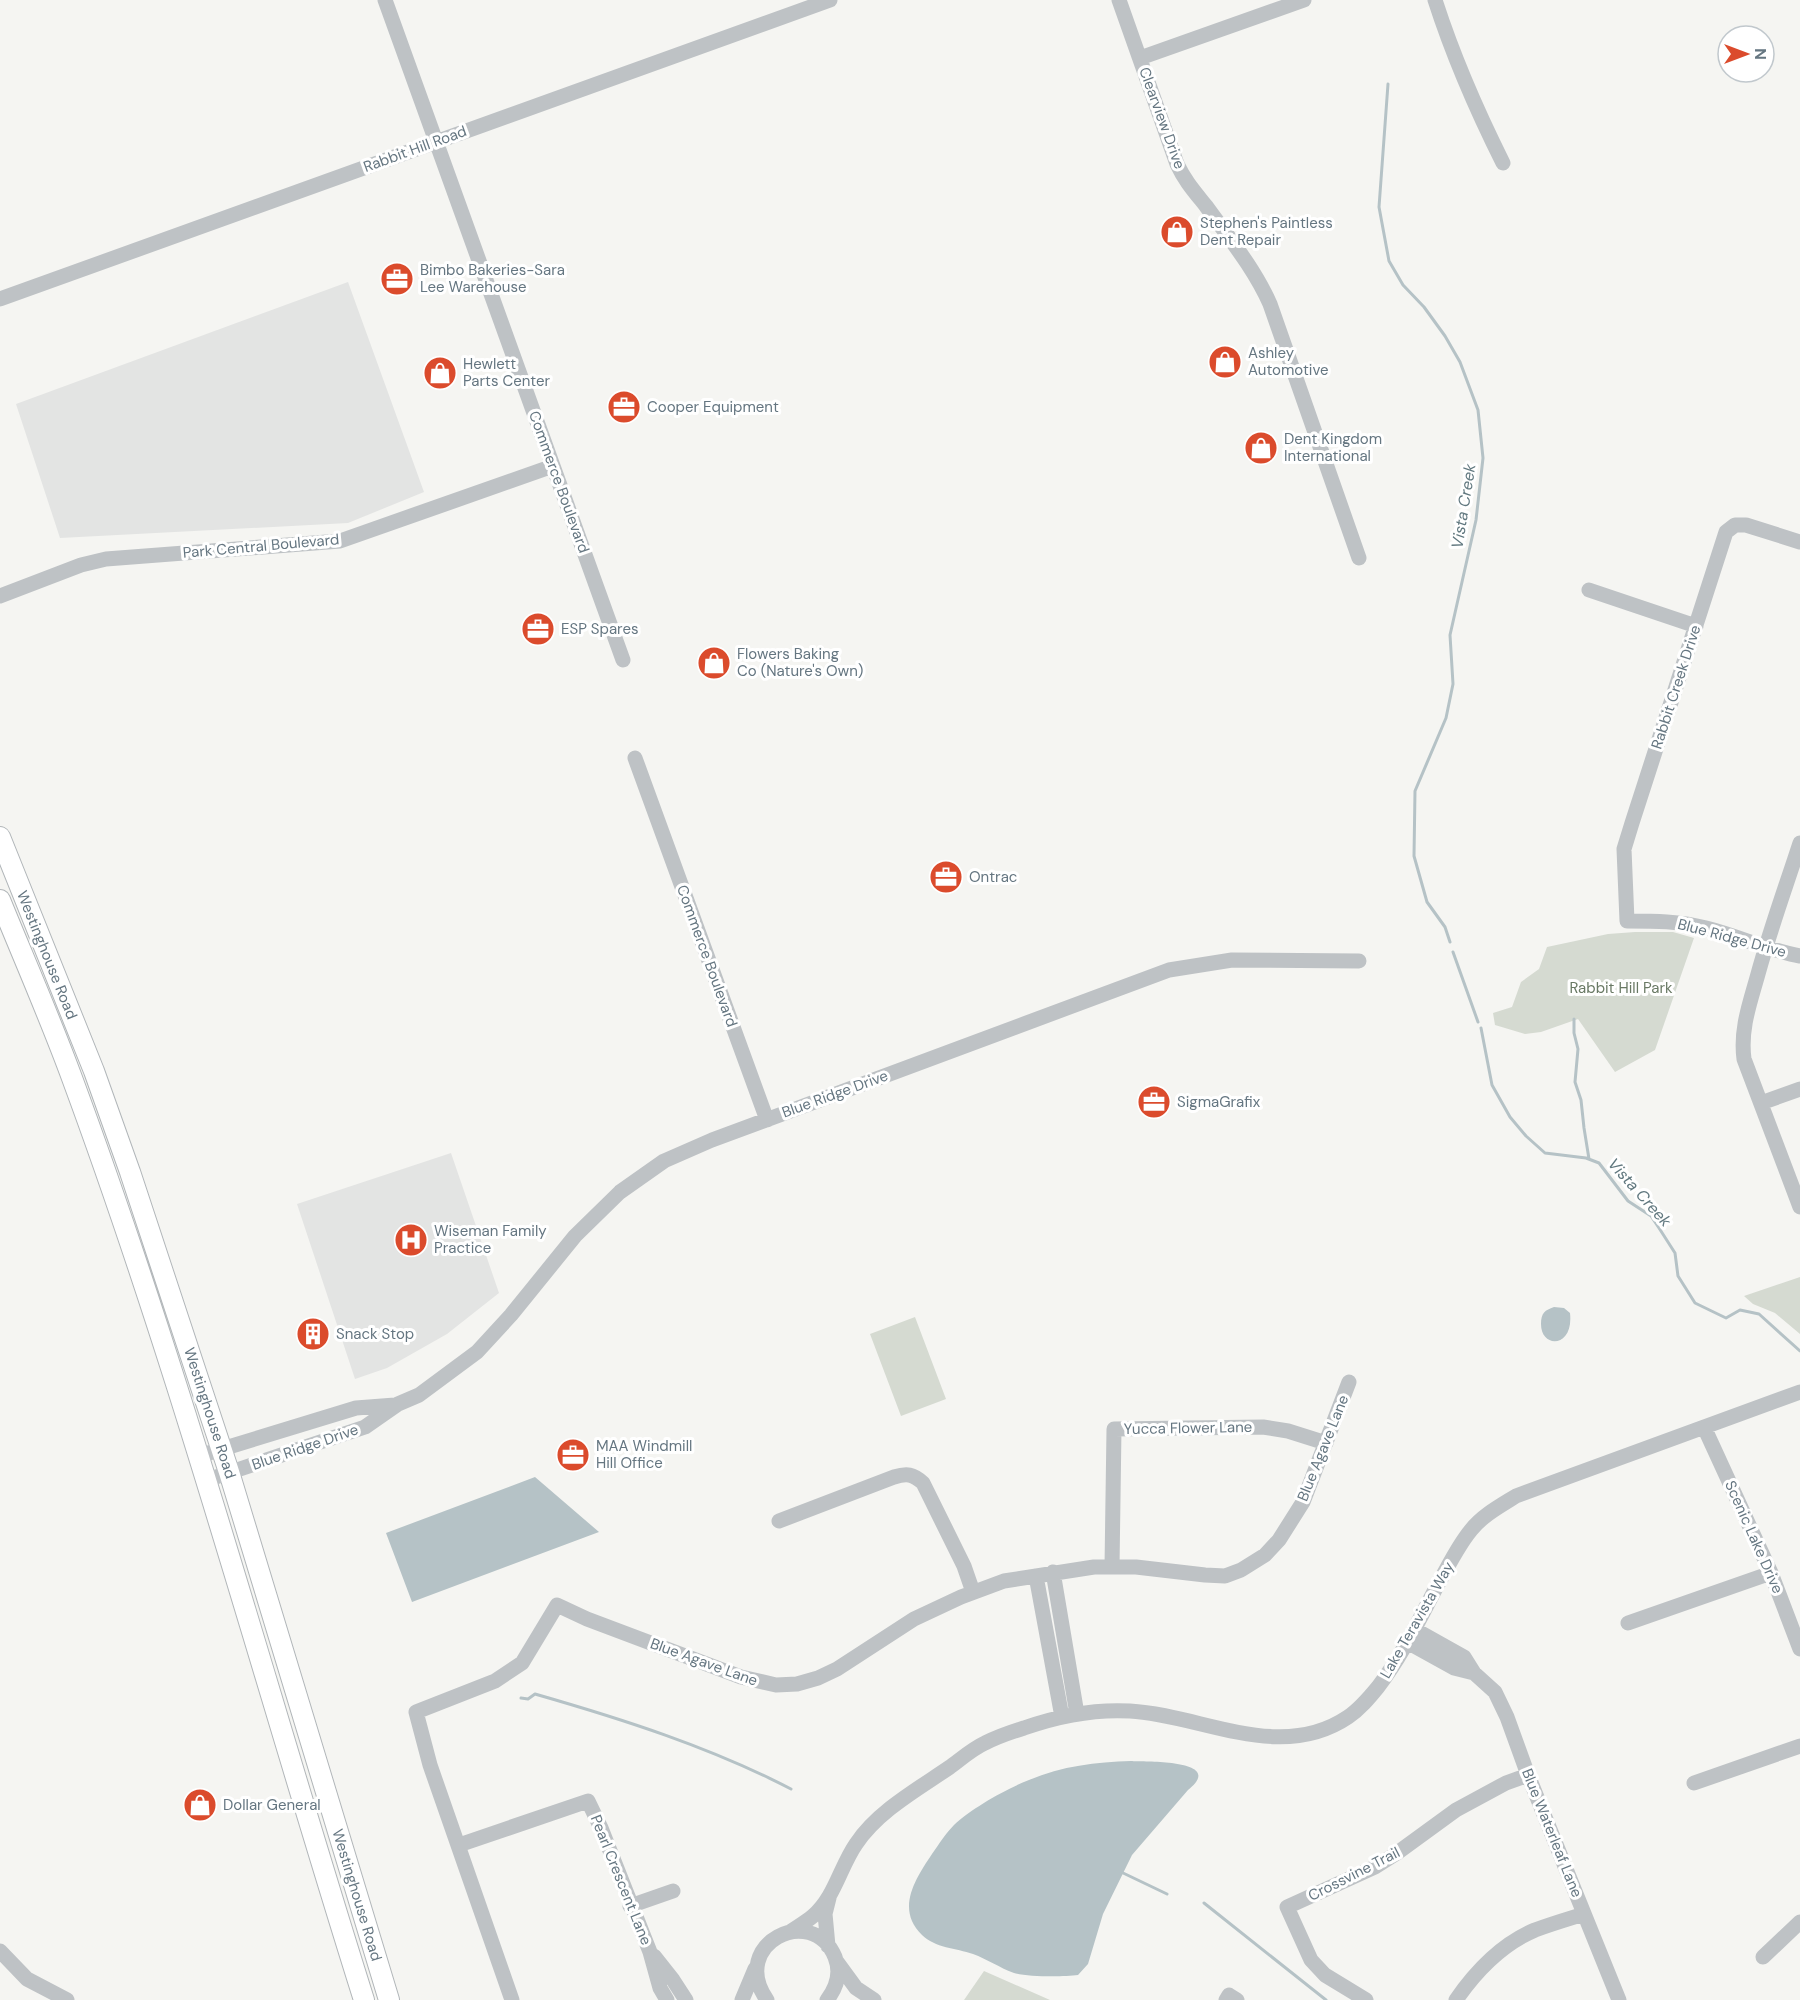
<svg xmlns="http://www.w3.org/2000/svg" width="1800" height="2000" font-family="'DM Sans',sans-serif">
<rect width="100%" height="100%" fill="#f5f5f2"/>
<!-- built -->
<path fill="#e3e4e3" d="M348,282L424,492L348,523L60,538L16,404Z
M451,1153L499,1293L447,1334L387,1368L355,1379L297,1204Z"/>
<!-- green -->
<path fill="#d5dad1" d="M1635,932H1673L1694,938L1655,1050L1615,1072L1578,1019L1541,1032L1525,1034L1495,1025L1493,1013L1512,1007L1521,982L1539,969L1547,947L1608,934Z
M1800,1277V1334L1775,1313L1753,1304L1744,1296Z
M915,1317L946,1399L901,1416L870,1334Z
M984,1971L1050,2000H964Z"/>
<!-- water -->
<path fill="#b5c2c6" d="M1554,1307L1564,1308L1570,1313C1574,1348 1541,1349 1541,1324C1541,1313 1545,1310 1554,1307Z
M535,1477L599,1532L412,1602L386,1533Z
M1131,1761C1145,1762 1227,1759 1188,1790L1132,1855L1103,1914L1088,1964L1078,1975C1063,1977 1028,1977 1014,1973C1000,1968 987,1959 973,1954C956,1948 935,1948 922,1935C895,1909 916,1878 932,1854C939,1844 946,1833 954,1825C972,1808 1006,1789 1029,1780C1062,1766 1096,1762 1131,1761Z"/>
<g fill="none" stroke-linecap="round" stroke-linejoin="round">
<!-- stream -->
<path stroke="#b5c2c6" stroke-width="3" d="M1388,84L1379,207L1389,261L1403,285L1424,307L1445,336L1460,362L1478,410L1483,458L1476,520L1450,635L1453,684L1446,718L1415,791L1414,856L1427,902L1445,927L1450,942
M1453,952L1478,1022
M1574,1019V1033L1578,1049L1575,1082L1581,1100L1584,1128L1589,1159
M1481,1028L1492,1085L1510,1117L1526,1136L1545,1153L1586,1158L1599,1163L1628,1201L1651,1216L1659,1228L1675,1253L1678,1276L1695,1303L1726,1318L1740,1310L1759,1314L1800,1351
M521,1698L528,1699L535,1694C622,1719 710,1747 791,1789
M1121,1872L1167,1894
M1204,1903L1326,2000"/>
<defs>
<path id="major" d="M0,837L94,1071L130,1172L229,1472L389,2000
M0,900C24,959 50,1018 72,1078C184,1381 267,1693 364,2000"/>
</defs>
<!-- major casing -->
<use href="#major" stroke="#b1b6b9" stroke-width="22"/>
<!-- minor -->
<path stroke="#bec2c5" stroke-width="15" d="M385,0L623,660
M1119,0L1177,164C1185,181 1194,191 1206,206C1229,238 1254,268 1270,304L1359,558
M1435,0C1453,56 1477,111 1503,163
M1140,58L1304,0
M0,299L830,0
M1800,542L1746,525H1735L1726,532L1632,823L1624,849L1627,921C1654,921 1680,921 1706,928C1738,936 1767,950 1800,956
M1589,590L1696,626
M0,596L81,565L106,559L340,541L553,466
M635,758L767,1120
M1800,843C1786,886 1770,930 1758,974C1750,1003 1740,1029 1744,1059L1800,1207
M1761,1103L1800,1089
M1704,1427L1771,1573L1800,1649
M199,1456L356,1408L395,1405
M207,1480L365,1427L398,1404L419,1395L477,1352L511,1315L575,1236L620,1192L664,1161L712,1140L1169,970L1232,960L1359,961
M779,1521L894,1477C907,1473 913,1474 923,1483L964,1566L973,1592
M1112,1567L1114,1429L1263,1427L1288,1431L1326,1443
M1053,1572L1077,1714
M1036,1576L1062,1717
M1628,1623L1771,1573
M1414,1629L1464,1657L1474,1673L1495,1692L1507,1717L1528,1775L1619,2000
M1407,1642L1454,1668L1474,1673
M1694,1783L1800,1746
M459,1845L588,1801L601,1828L650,1952L660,1988L667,2000
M630,1906L673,1891
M790,1932C797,1927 806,1922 813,1916C835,1897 840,1867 856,1844C878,1811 918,1789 950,1767C961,1759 972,1749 985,1743C997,1737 1011,1732 1024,1728C1058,1716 1094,1709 1130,1711C1202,1715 1280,1763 1348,1717C1360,1709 1369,1698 1378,1687C1402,1656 1419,1620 1437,1586C1448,1567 1457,1547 1471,1530C1483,1515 1500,1506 1516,1496L1800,1392
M828,1946L825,1914L829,1898
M0,1951L27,1979L67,2000
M654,1956L673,1980L686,2000
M1763,1957L1800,1922
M837,1962L856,1988L874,2000
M512,2000L430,1765L416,1712L495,1681L522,1663L557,1605L587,1619L741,1677L776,1685L797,1684L818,1678L837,1669L914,1619L961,1597L1004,1581L1094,1567H1136L1205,1575L1225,1576L1241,1570L1265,1555L1279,1540L1303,1502L1349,1382
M742,2000L755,1969
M767,2000C728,1944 812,1902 835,1957C841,1972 837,1987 827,2000
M1226,2000L1229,1995L1237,2000
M1366,2000L1325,1975L1311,1960L1287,1907L1375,1867L1397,1853L1456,1810L1506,1783L1528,1775
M1456,2000C1476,1971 1502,1944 1535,1930C1551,1924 1568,1919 1584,1914"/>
<!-- major -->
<use href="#major" stroke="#fff" stroke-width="20"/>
</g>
<!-- icons -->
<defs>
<symbol id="shop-disc" viewBox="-11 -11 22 22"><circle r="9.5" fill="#db4b2c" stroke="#fff"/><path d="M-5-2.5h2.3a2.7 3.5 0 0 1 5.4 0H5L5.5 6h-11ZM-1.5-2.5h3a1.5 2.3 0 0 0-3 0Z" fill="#fff"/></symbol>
<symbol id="office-disc" viewBox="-11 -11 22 22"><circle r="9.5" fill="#db4b2c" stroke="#fff"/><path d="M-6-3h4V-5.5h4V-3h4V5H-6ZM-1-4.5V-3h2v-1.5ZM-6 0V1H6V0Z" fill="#fff"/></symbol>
<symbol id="hospital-disc" viewBox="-11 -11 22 22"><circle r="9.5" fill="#db4b2c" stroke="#fff"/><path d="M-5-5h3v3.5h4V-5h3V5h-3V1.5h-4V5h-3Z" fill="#fff"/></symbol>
<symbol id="building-disc" viewBox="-11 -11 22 22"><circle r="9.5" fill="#db4b2c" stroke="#fff"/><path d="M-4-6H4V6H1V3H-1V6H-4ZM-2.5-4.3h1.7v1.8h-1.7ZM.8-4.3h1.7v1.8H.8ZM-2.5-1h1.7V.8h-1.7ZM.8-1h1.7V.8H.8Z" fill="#fff"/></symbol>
</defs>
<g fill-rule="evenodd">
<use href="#shop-disc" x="1158" y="213" width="38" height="38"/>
<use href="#office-disc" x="378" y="260" width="38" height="38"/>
<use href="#shop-disc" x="1206" y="343" width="38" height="38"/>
<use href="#shop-disc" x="421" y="354" width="38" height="38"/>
<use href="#office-disc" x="605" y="388" width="38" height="38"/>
<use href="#shop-disc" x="1242" y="429" width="38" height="38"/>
<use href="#office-disc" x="519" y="610" width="38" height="38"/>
<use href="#shop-disc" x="695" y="644" width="38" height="38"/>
<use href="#office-disc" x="927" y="858" width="38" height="38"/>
<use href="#office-disc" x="1135" y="1083" width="38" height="38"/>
<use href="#hospital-disc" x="392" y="1221" width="38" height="38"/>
<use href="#building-disc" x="294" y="1315" width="38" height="38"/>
<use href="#office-disc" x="554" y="1436" width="38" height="38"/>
<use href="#shop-disc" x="181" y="1786" width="38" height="38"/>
</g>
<g text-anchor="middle" stroke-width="6" stroke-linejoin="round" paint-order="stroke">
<!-- street labels -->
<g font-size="15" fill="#657681" stroke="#fff">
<text transform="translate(1162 118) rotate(70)" y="5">Clearview Drive</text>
<text transform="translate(415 149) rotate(-20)" y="5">Rabbit Hill Road</text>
<text transform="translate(559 482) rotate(70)" y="5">Commerce Boulevard</text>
<text transform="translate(261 546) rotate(-5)" y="5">Park Central Boulevard</text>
<text transform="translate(1676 687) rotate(-72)" y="5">Rabbit Creek Drive</text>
<text transform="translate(1732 938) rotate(15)" y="5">Blue Ridge Drive</text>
<text transform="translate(47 955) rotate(68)" y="5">Westinghouse Road</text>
<text transform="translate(707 956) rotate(70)" y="5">Commerce Boulevard</text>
<text transform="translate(835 1094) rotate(-20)" y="5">Blue Ridge Drive</text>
<text transform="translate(210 1413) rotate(72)" y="5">Westinghouse Road</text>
<text transform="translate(1188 1428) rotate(-1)" y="5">Yucca Flower Lane</text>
<text transform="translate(305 1447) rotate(-19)" y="5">Blue Ridge Drive</text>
<text transform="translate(1323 1448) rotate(-68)" y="5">Blue Agave Lane</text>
<text transform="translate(1754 1537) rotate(66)" y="5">Scenic Lake Drive</text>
<text transform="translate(1417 1620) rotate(-60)" y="5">Lake Teravista Way</text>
<text transform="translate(704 1662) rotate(20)" y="5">Blue Agave Lane</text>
<text transform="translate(1552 1833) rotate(68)" y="5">Blue Waterleaf Lane</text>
<text transform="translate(1354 1874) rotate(-27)" y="5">Crossvine Trail</text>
<text transform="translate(621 1880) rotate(68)" y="5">Pearl Crescent Lane</text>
<text transform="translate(357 1895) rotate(73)" y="5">Westinghouse Road</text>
</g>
<!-- poi labels -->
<g font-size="15" fill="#657681" stroke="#fff" text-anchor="start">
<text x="1200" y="228">Stephen's Paintless<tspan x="1200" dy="17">Dent Repair</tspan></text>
<text x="420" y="275">Bimbo Bakeries-Sara<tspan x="420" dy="17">Lee Warehouse</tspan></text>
<text x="1248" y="358">Ashley<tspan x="1248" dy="17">Automotive</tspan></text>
<text x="463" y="369">Hewlett<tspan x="463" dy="17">Parts Center</tspan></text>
<text x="647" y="412">Cooper Equipment</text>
<text x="1284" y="444">Dent Kingdom<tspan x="1284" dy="17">International</tspan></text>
<text x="561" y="634">ESP Spares</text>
<text x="737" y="659">Flowers Baking<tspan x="737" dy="17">Co (Nature's Own)</tspan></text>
<text x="969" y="882">Ontrac</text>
<text x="1177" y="1107">SigmaGrafix</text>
<text x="434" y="1236">Wiseman Family<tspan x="434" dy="17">Practice</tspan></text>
<text x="336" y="1339">Snack Stop</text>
<text x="596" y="1451">MAA Windmill<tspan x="596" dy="17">Hill Office</tspan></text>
<text x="223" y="1810">Dollar General</text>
</g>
<!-- park labels -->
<g font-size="15" fill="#697964" stroke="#fff">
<text x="1621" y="993">Rabbit Hill Park</text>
</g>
<!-- water labels -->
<g font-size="16" font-style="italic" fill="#61787f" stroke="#fff">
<text transform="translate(1463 506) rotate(-81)" y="6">Vista Creek</text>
<text transform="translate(1640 1192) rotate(48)" y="6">Vista Creek</text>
</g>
</g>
<!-- north arrow -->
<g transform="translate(1746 54) rotate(90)"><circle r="28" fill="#ffffff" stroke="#c1c8cd" stroke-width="1.5"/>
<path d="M0-4.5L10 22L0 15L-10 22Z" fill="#db4b2c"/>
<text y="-9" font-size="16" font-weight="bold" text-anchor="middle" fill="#657681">N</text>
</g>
</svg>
